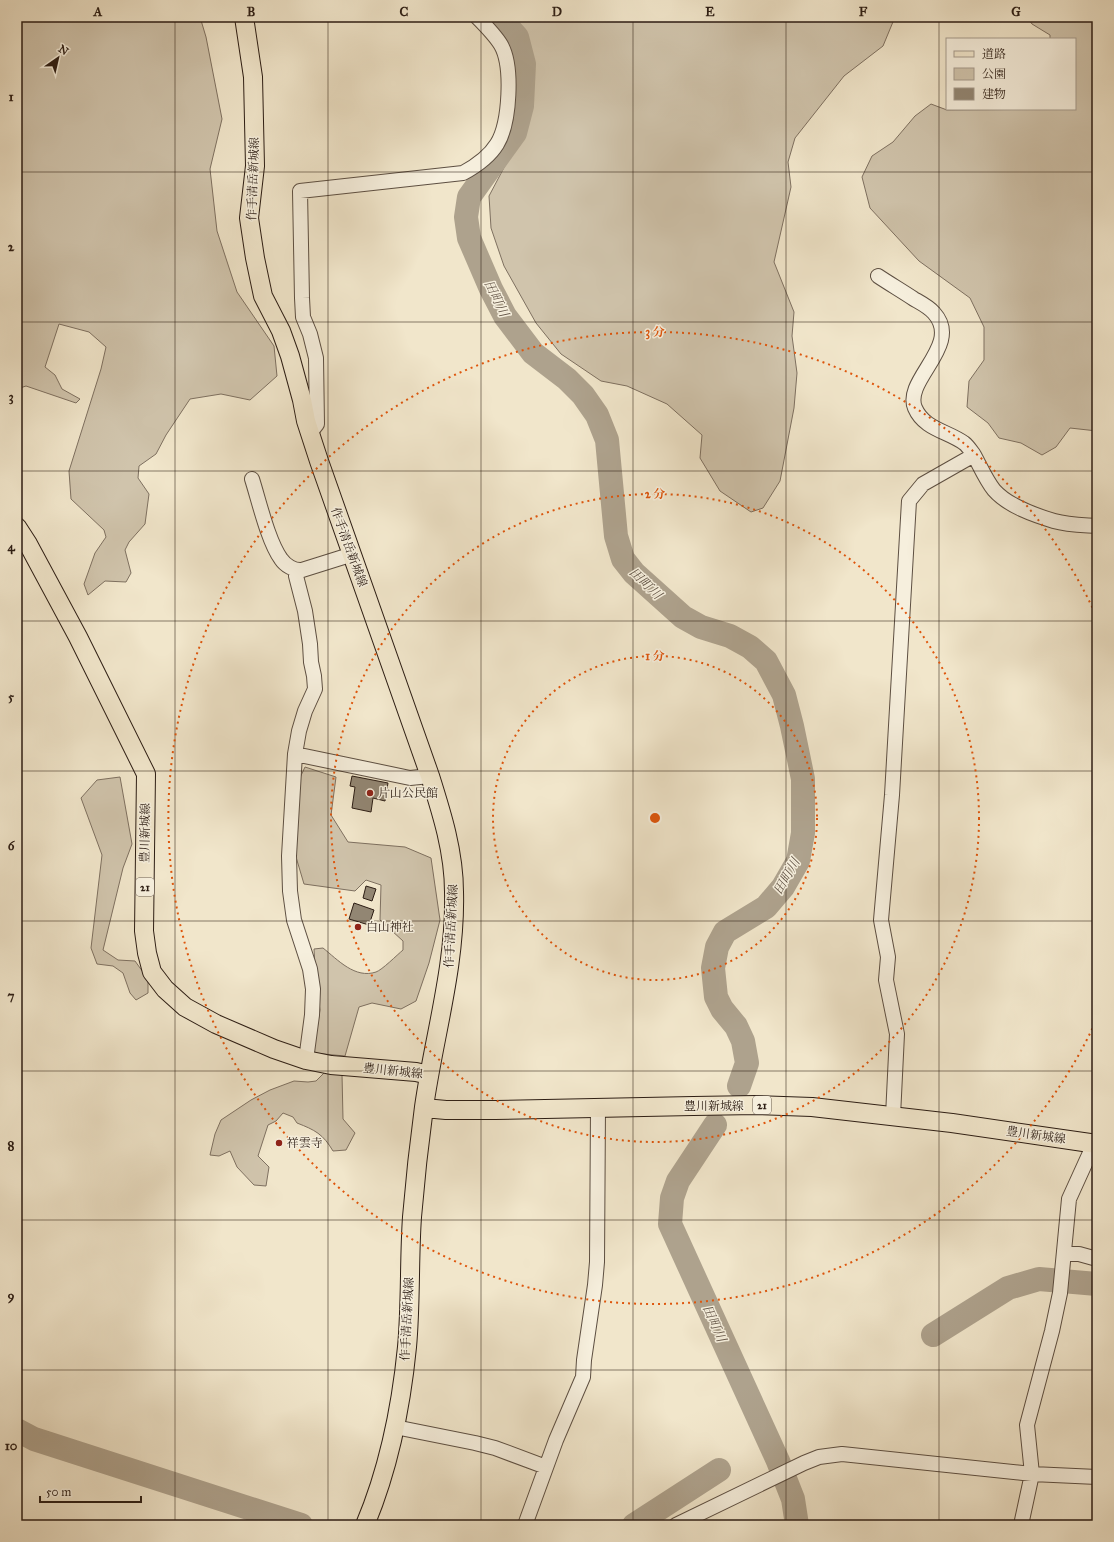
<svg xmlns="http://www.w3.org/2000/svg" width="1114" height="1542" font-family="'IM FELL Great Primer','Noto Serif JP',serif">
<rect width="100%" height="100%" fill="#f1e6cb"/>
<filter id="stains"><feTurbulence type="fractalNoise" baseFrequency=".005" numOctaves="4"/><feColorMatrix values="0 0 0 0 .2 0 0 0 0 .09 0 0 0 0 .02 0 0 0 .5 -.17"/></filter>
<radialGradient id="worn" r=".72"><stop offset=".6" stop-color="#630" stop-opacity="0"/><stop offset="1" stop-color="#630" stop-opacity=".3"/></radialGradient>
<!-- green -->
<path fill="#d0c4ac" stroke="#7e7060" d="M17,17H200L206,37L222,119L210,169L217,231L237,292L274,346L277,376L250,400L221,394L190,399L166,435L156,454L139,466L138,478L149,494L145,524L129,542L125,550L131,573L126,582L105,581L88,595L84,584L95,553L106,537L104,530L71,499L69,471L101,369L106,347L89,332L59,324L45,367L55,375L62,389L80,399L76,403L26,386L17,389Z
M514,17H895L883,46L844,76L795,138L788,162L791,187L774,262L794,312L792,336L797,373L794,408L780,481L763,508L751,512L720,491L700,458L702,435L667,404L627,386L601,381L561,354L536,323L504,266L491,228L489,196L526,126L533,97L531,52Z
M1027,17H1097V431L1070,428L1056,447L1042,455L1021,443L999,438L988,423L967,407L969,381L984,360V327L970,298L919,261L870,208L862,177L872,156L893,142L915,116L931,104L947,110L1075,109V39H1050V35L1032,24Z
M305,767L336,777L331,815L348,842L405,847L431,858L440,920L429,963L416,1001L401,1009L372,1003L359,1007L345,1056L313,1053L320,1010L316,982L314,949L323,948C338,960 355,979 376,972C382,970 397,955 403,950V941L380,920L381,885L366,880L355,891L304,884L296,857L298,782Z
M120,777L132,844L123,868L103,950L118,960L135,961L148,979V993L136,1000L130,993L123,973L113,966L97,964L91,948L102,855L81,798L97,780Z
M325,1072L342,1074L343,1119L355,1133L346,1150L333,1151C323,1134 315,1130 297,1123L293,1117L283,1113L276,1121L268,1125L258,1156L269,1167L266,1186L254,1185L237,1167L230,1151L219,1156L210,1155L215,1134L221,1120L251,1100L270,1090L294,1081L308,1082L316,1081Z"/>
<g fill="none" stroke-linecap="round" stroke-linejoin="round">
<!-- river -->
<path stroke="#aea28d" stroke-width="24" d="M499,17L517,37L524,64L522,106L515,133L469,197L466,217L469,238L491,289L505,316L533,353L567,379L583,395L597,415L607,440L616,536L623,559L634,573L683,617L701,627L730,636L750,647L766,661L784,695L792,726L803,779V833L798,861L783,887L766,907L725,932L717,947L713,968L716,997L722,1009L736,1026L743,1041L747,1063L739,1086
M715,1125L678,1181L672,1198L670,1224L778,1461L793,1499L797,1525
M933,1335L1008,1288L1039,1279L1097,1284
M17,1430L34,1439L301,1525
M634,1525L719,1470"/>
</g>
<!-- building -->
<path fill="#928673" stroke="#2c1d14" d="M352,776L388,783L385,801L373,798L371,812L352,808L355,787L350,786Z
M366,886L376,889L372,901L363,898Z
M354,903L374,910L369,925L349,919Z"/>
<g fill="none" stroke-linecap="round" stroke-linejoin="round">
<defs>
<path id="minor" d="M878,276C890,284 902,291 914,299C921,303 929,307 934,313C963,345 903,380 915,408C924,429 947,431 964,443C968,446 971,451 974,455
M310,433L317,424L316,358L310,334L303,317L302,298L300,191L463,173C476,166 489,157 497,144C510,123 513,66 501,45C495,35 485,25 477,17
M252,479C259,501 268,541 281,559C285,565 294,571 302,570L353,554
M296,571V576L305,611L310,644L311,662L314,676L315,689L305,711L299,731L295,754L289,856L290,891L294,920L310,969L313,989L312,1015L306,1060
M295,754L410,778L430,776
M893,1116L897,1034L886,980L888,957L881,920L892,795L909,501L923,484L974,455C980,466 986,480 994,490C1008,506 1034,515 1054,521C1068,525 1083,525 1097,526
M1064,1254H1079L1097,1259
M395,1427L475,1443L495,1448L546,1467
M525,1525L556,1440L583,1377L584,1360L595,1285L597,1262L598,1108
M676,1525L804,1463L819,1457L842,1454L1032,1474L1097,1477
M1021,1525L1032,1474L1027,1425L1052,1331L1060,1293L1069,1199L1094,1144"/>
<path id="major" d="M244,17L253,77L255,166L249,218L255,258L263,296L281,331L290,356L302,400L306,421L319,461L430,776C442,814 454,852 454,892C456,965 434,1036 424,1107C419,1144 415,1181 412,1217C409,1261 411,1304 407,1347C401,1408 389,1468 365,1525
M17,527L28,544L78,637L146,774L144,931L147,953L152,972L165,989L185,1007L216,1024L274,1049L306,1060L331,1065L416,1072L429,1075
M424,1108L446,1110H495L693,1106L757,1105L812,1107L952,1123L1097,1144"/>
</defs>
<!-- minor casing -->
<use href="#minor" stroke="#5d4f42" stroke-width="16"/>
<!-- major casing -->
<use href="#major" stroke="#2c1d14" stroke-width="20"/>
<!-- minor -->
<use href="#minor" stroke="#f6efdd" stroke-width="14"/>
<!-- major -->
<use href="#major" stroke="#f1e6cb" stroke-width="18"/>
</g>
<!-- grid -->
<path fill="none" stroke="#2c1d14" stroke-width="1" stroke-opacity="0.55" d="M175,17V1525M328,17V1525M481,17V1525M633,17V1525M786,17V1525M939,17V1525M17,172H1097M17,322H1097M17,471H1097M17,621H1097M17,771H1097M17,921H1097M17,1071H1097M17,1220H1097M17,1370H1097"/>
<!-- distance rings -->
<g fill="none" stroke="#df560c" stroke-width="2" stroke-dasharray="2 4">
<circle cx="655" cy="818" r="162"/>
<circle cx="655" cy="818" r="324"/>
<path d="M1095 1023A486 486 0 1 1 1095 613"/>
</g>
<!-- markers -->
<g fill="#8f2418" stroke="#f6efdd" stroke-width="1.5">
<circle cx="370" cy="793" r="4"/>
<circle cx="358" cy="927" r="4"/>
<circle cx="279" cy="1143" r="4"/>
</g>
<g text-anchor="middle" stroke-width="3" stroke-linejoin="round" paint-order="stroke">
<!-- shield labels -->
<g fill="#f6efdd" stroke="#695c50" stroke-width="1">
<rect x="136" y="878" width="18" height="18" rx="3"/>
<rect x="753" y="1096" width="18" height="18" rx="3"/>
</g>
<g font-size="11" font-weight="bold" fill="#2c1d14">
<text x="145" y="891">21</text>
<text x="762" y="1109">21</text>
</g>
<!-- street labels -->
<g font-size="12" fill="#2c1d14" stroke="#f6efdd">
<text transform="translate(253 179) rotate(-88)" y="4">作手清岳新城線</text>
<text transform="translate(349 547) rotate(70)" y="4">作手清岳新城線</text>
<text transform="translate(145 833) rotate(-89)" y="4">豊川新城線</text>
<text transform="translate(451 926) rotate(-87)" y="4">作手清岳新城線</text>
<text transform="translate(393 1071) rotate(6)" y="4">豊川新城線</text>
<text x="714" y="1110">豊川新城線</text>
<text transform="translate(1036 1135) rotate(8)" y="4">豊川新城線</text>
<text transform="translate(407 1319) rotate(-87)" y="4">作手清岳新城線</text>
</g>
<!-- poi labels -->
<g font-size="12" fill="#2c1d14" stroke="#f6efdd" text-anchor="start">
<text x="378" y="797">片山公民館</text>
<text x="366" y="931">白山神社</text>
<text x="287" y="1147">祥雲寺</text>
</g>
<!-- water labels -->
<g font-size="13" font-style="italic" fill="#605244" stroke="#f6efdd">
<text transform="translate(497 298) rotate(64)" y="5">田町川</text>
<text transform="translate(646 583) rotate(44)" y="5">田町川</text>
<text transform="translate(786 876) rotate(-60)" y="5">田町川</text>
<text transform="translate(715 1323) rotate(66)" y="5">田町川</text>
</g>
</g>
<circle cx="655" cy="818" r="6" fill="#df560c" stroke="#f6efdd" stroke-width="2"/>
<g font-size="12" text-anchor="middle" font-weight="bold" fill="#df560c" stroke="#f6efdd" stroke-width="3" stroke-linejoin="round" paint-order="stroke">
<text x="655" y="336">3 分</text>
<text x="655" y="498">2 分</text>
<text x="655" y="660">1 分</text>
</g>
<!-- margin -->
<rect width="1114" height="1542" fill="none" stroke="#f1e6cb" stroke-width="44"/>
<!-- legend -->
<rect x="946" y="38" width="130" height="72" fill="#f6efdd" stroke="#a59b8d"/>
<rect x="954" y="51" width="20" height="6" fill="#f1e6cb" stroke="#a59b8d"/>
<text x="982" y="58" font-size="12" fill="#2c1d14">道路</text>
<rect x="954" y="68" width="20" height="12" fill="#d0c4ac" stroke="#a59b8d"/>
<text x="982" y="78" font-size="12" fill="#2c1d14">公園</text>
<rect x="954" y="88" width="20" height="12" fill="#928673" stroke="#a59b8d"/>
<text x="982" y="98" font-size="12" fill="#2c1d14">建物</text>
<!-- north arrow -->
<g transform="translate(58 58) rotate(34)" stroke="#f6efdd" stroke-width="3" paint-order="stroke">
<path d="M0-3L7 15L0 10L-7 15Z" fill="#2c1d14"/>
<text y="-6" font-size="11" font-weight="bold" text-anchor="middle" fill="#2c1d14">N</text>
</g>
<!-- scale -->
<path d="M40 1496v6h101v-6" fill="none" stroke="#2c1d14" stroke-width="2"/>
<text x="46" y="1496" font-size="12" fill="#2c1d14" stroke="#f6efdd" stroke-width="3" paint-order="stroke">50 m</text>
<rect x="22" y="22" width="1070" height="1498" fill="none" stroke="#2c1d14" stroke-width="1.5"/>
<g font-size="13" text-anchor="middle" font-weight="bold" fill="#2c1d14">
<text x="98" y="16">A</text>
<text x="251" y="16">B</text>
<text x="404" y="16">C</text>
<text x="557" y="16">D</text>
<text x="710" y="16">E</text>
<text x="863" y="16">F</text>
<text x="1016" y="16">G</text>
<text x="11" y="101">1</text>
<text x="11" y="251">2</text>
<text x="11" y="401">3</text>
<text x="11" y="551">4</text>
<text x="11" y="701">5</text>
<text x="11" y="850">6</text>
<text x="11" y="1000">7</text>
<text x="11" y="1150">8</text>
<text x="11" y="1300">9</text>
<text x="11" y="1450">10</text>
</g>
<rect width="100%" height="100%" filter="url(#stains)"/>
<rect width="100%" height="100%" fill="url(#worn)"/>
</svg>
